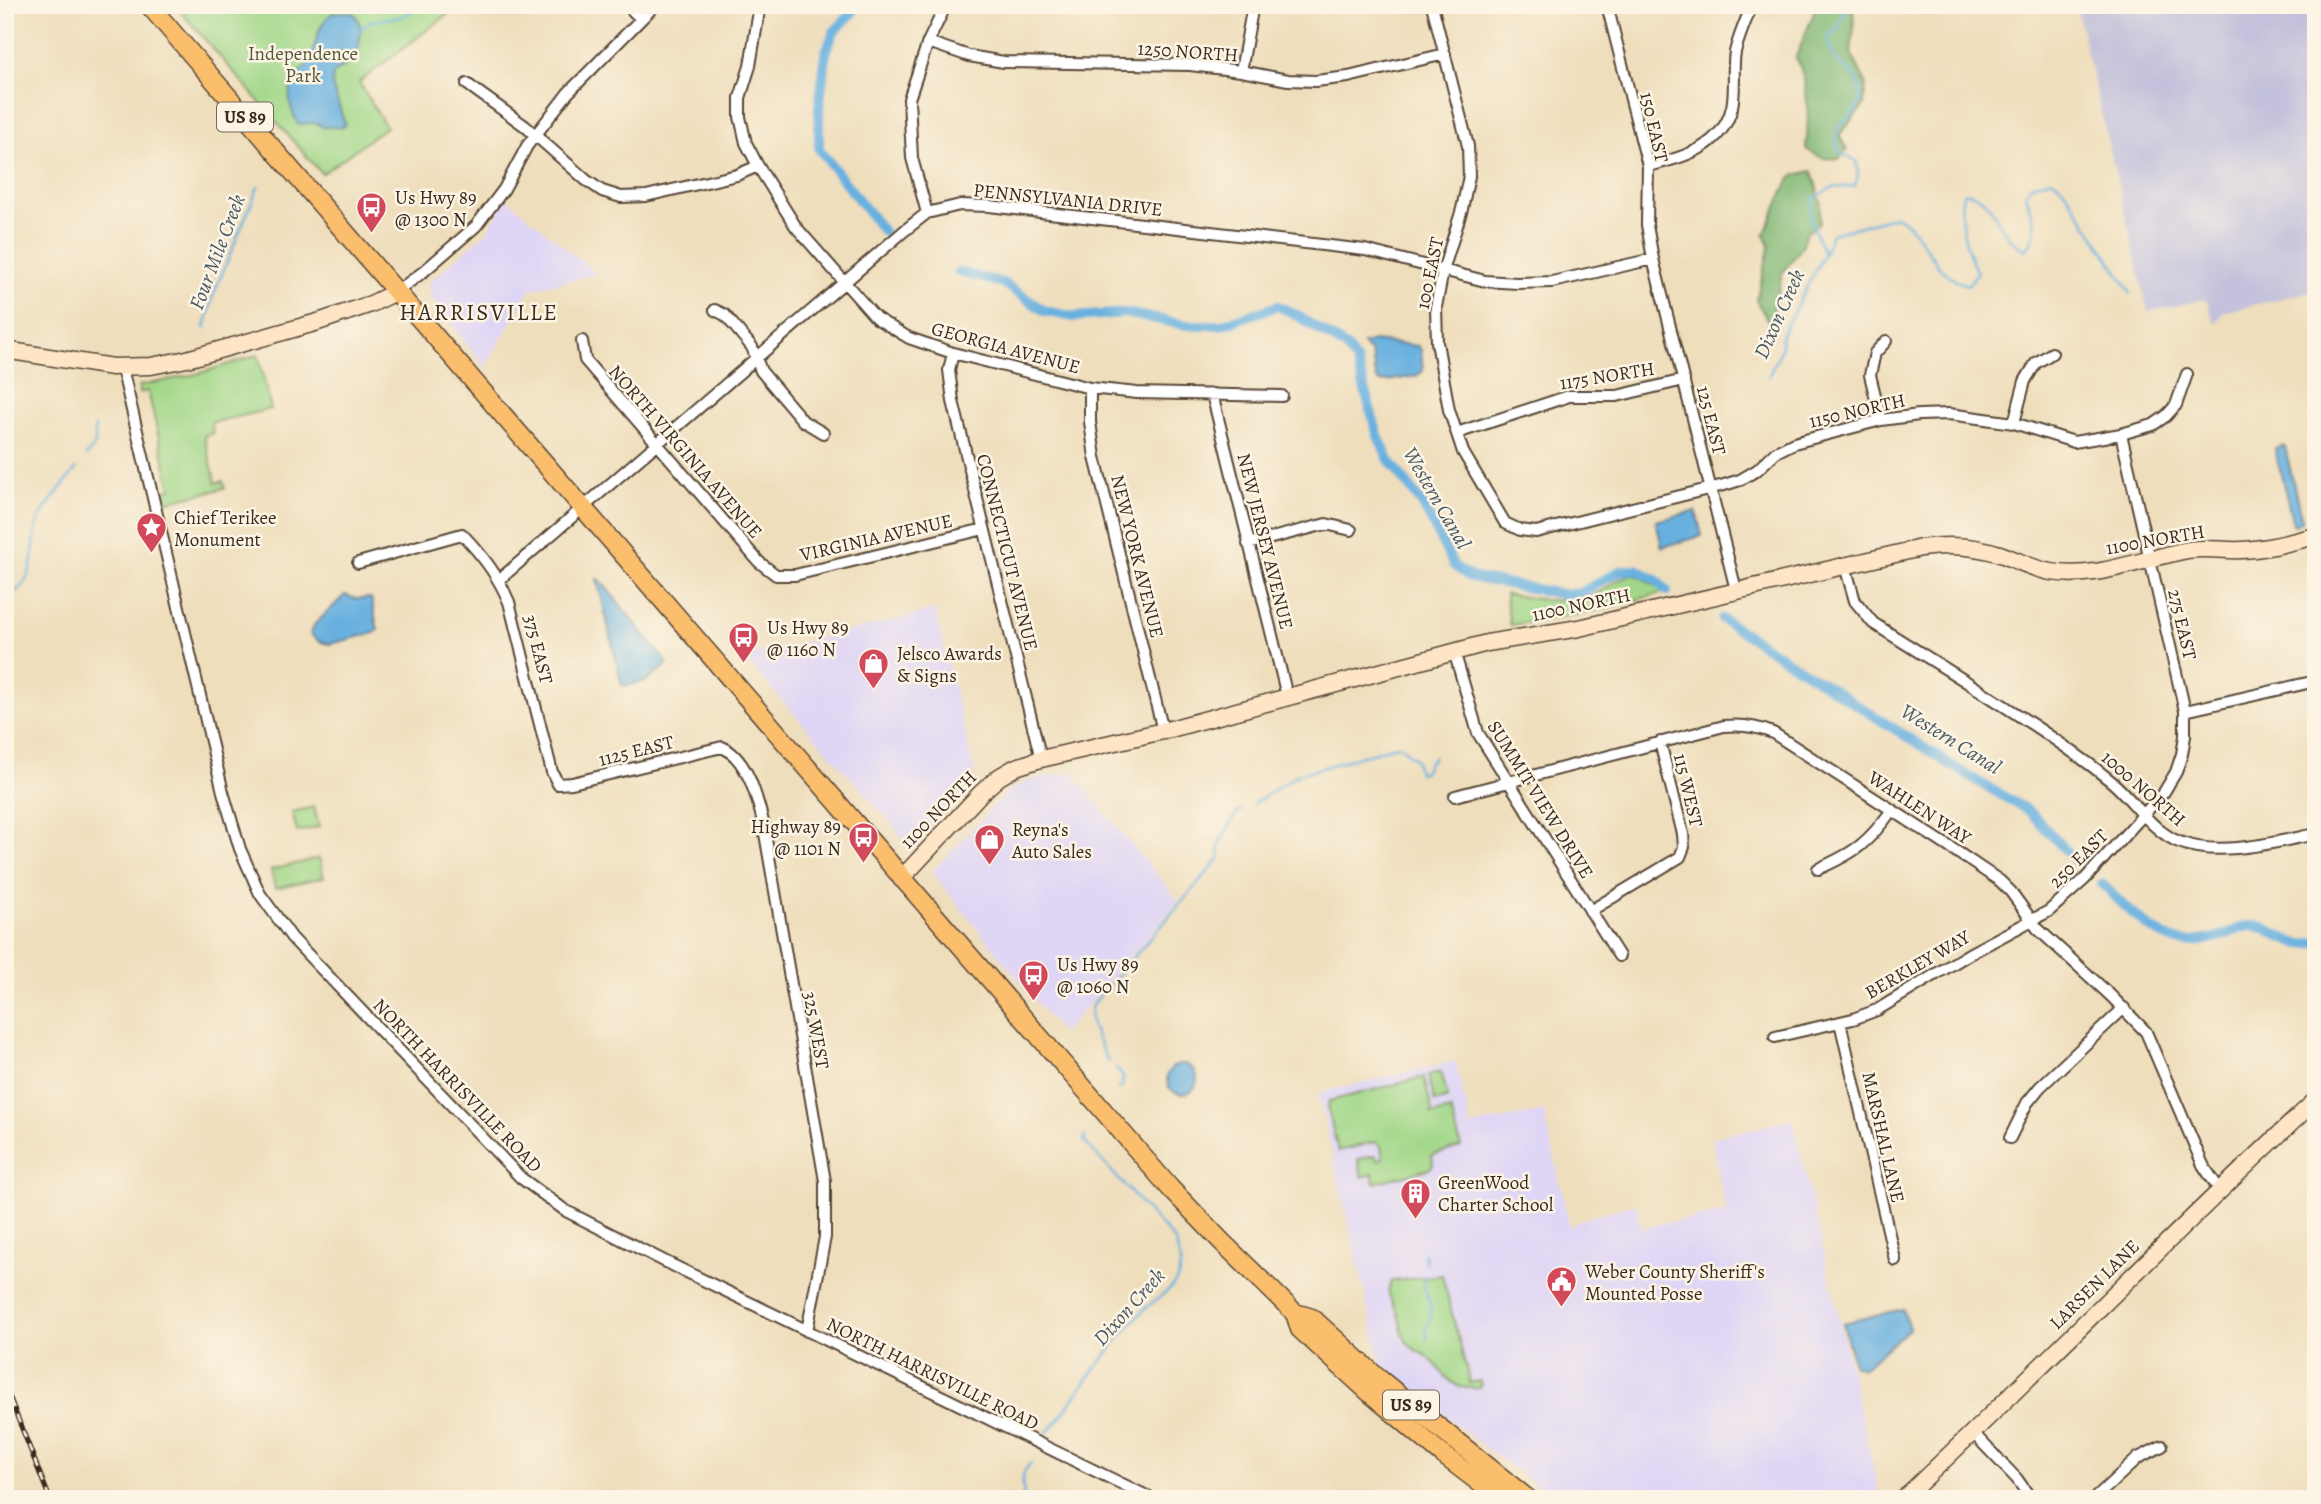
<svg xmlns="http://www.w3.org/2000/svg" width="2321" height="1504" font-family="Alegreya,serif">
<rect width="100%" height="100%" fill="#fcf5e5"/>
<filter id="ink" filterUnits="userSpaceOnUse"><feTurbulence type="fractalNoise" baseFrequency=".0143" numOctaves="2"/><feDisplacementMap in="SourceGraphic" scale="14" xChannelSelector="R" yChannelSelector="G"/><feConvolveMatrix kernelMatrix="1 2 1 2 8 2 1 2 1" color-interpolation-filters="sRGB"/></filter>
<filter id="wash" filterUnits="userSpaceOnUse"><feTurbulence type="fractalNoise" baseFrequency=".00686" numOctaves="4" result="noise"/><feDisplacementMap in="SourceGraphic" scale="28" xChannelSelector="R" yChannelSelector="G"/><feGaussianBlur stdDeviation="1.57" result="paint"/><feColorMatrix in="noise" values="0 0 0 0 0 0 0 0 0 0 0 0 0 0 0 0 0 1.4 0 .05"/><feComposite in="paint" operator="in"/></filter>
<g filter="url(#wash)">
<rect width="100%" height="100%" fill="#efdebc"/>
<!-- built -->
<path fill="#dfd5f5" d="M507,199L597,274L530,289L485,367L429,296V282L486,233Z
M935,610L975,774L909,846L887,818L743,657Z
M1071,772L1179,901L1062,1034L932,872L1007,792L1028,781Z
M1455,1061L1471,1126L1544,1111L1570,1228L1577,1221L1636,1203L1642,1230L1655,1225L1726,1212L1712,1138L1793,1119L1880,1497L1555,1499L1484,1447L1381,1363L1318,1093Z"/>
<!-- industrial -->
<path fill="#c3c1db" d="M2316,5V290L2224,312L2215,324L2206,299L2148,312L2076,6Z"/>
<!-- green -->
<path fill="#a1d788" stroke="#6e8053" stroke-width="2" d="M175,5H460L359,82L386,127L322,174Z
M258,355L271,409L211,423L213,433L204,436L216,483L223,481L225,488L165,502L162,491L171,489L148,391L139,393V386L197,374Z
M1632,574L1640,577L1666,592L1582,614L1510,625L1505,594C1535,598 1564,606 1593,595C1607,589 1618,578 1632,574Z
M314,807L319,827L297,832L292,812Z
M319,858L324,877L275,888L271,870Z
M1441,1072L1448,1098L1435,1102L1428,1075Z
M1424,1077L1432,1111L1431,1115L1451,1110L1461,1147L1432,1155L1433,1165L1429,1169L1374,1183L1373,1174L1362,1177L1358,1159L1376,1155L1377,1160L1383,1158L1381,1146L1375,1142L1338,1151L1328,1109L1329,1101Z
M1442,1275L1470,1383L1480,1381L1481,1385L1478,1388C1446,1391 1446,1370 1425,1355C1419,1351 1411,1349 1407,1342C1401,1334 1401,1321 1397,1311C1392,1300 1384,1293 1392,1281Z"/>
<!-- forest -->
<path fill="#80b874" stroke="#5e7149" stroke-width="2" d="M1817,5H1853L1854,28L1851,53L1866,83L1864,105L1839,135L1847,150L1839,159L1822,158L1806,149C1809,122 1809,81 1796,57Z
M1812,171L1821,202L1819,224L1806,233L1802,247L1783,272L1770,324L1756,300L1770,245L1764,235L1789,180L1796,175Z"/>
<!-- water -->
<path fill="#67b0df" stroke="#516d7e" stroke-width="2" d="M334,12C339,13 346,11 350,12C364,17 361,41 357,52C355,60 339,69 333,74L332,85L345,124L343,127H323L317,123L298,124C288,105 285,90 299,73C303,68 308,66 310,61C317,43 316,24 334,12Z
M1374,341L1418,346L1421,350L1423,371L1416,376L1381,382L1377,380L1371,353L1363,344Z
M2282,446L2285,447L2302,521L2295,525L2293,524L2275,449Z
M1696,511L1702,536L1662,547L1656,521Z
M597,579L601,581L668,664L646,681L625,686L622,685Z
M345,595L356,599L371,598L378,630L374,633L330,644L320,642L310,634L315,624Z
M1167 1079a15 15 0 1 1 30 0a15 15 0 1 1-30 0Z
M1903,1309L1909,1329L1863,1368L1854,1365L1843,1323Z"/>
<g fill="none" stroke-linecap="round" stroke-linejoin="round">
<!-- stream -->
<path stroke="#67b0df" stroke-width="2.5" d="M358,32L370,21L401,17L415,9V5
M1824,254L1832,234L1896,216C1927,231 1930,277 1968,285L1977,273C1967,254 1956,212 1964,192C1995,196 1994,224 2012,241C2016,245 2022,247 2026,250C2043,229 2031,218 2026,194L2031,185L2052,179L2064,189L2131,293
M205,328L214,293L258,187
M1768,377L1781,350L1782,334L1824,254L1810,218L1813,199L1831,188L1855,186L1858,176L1857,161L1839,152C1826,115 1864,123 1860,90C1859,73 1846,71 1837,61C1831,55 1830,43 1828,35L1839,29L1844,12L1841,5
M86,456L95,445V427
M5,598C40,581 29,553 38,522C41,510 67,481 76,469
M1253,804L1297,775L1399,745L1415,759L1419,773L1425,771L1428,763L1434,757
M1108,1062C1101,1043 1086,1026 1092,1005L1220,858L1219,844L1237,813L1242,810
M1116,1068L1123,1077L1122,1086L1119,1089
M1424,1254L1426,1262
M1423,1277C1422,1289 1431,1298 1431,1311C1431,1321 1424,1328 1427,1339
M1047,1432L1055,1424C1083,1386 1110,1346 1142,1312C1153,1300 1176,1290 1179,1273C1182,1263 1178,1251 1175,1241L1084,1141L1085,1136
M1024,1499C1023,1482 1019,1475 1031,1463"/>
<!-- canal -->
<path stroke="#67b0df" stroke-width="10" d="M857,5L851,14L834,32L826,52L819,108V149L883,231
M959,272L1003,283L1045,311L1074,317L1125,313L1186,325H1220L1278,306L1293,313L1346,347L1357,362L1378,436L1389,460L1423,505L1454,566L1470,577L1562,594L1580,593L1620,571L1636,569L1656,580L1667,591
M1722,619L1970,777L2029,811L2077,862
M2102,884C2122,903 2157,942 2186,942C2196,942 2208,940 2218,937C2228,935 2239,927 2249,926C2273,924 2290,952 2316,942"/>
</g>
</g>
<g filter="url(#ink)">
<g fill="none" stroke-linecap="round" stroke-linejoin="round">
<defs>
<path id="street" d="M627,5L641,19
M760,5L750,66L740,98V117L746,143L758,166L796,227L876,318L909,338L953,353L1090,388L1137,393L1282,396
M1432,5L1468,146L1469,176L1462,209L1443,271L1436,307L1437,342L1449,410L1463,452L1505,523L1520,530L1536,532L1724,485L1740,480L1757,470L1776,452L1794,443L1881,420L1919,415L1949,414L2014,423L2074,442L2121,434L2153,425L2166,416L2176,405L2187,374
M1607,5L1648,166L1647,225L1653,259L1736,590
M928,42L969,56L1004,62L1190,65L1241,71L1288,80L1316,81L1348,77L1445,54
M1241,71L1253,5
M467,84L525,126L586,180L602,191L621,197L646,196L737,175L758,166
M1648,166C1683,158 1723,147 1732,107C1736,89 1732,70 1735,52C1739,35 1746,20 1752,5
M927,213L912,158L909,99L928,42L946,5
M396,292L423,272L476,226L504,189L527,146L568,93L655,5
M715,310L725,315L752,347L761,371L803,421L823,433
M582,341L585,360L759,562L776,575H795L984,529
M953,353L949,370L953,401L1041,759
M122,368L223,792L240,849L260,894L292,938L521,1178L566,1211L664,1261L1153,1499
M1090,388V422L1095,457L1163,731
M1212,394L1287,696
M1881,420L1870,375L1875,353L1886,341
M2014,423L2025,381L2036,363L2052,353
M1457,433L1569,396H1617L1684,380
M1248,544L1326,524L1351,530
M358,563L462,534C482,555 498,575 509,602L552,772L558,784L572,783L722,747C747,758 757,797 763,822L825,1181V1237L807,1331
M1845,566L1855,601L1873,623C1940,666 2010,707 2074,753C2087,762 2100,772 2112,782C2134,801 2152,831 2179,842C2219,858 2275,842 2316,834
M500,579L904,231L927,213L960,205L989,206L1365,250L1485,281L1517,283L1552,282L1653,259
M1454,651L1478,733L1619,956
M2185,711L2316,681
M1455,796L1724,726C1742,724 1756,726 1773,733L1957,852L2000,881L2011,892L2038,929L2111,996L2146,1032L2203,1165L2219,1189
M1818,869C1856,852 1868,843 1892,810
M1590,911L1680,857L1684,847L1683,834L1660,742
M1840,1022L1895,1260
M1775,1037L1853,1019L1877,1010L1969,954L2049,911L2085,879L2164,792L2176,772L2182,754L2185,736V711L2121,434
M2010,1138L2027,1103L2040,1087L2124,1008
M1973,1433L2017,1479L2031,1499
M2094,1499L2138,1458L2162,1446"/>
<path id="secondary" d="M5,350L112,367L151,366L187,359L318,322L371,304L396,292
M901,879L981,793L999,777L1016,767L1041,759L1163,731L1487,643L1579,628L1921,548C1949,544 1973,545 2000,554C2017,560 2033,569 2051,572C2097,580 2144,558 2188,550C2206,547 2224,551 2242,550C2267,549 2291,542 2316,536
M1903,1499C2042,1368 2175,1230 2316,1100"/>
<path id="primary" d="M149,5L1170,1188L1222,1242L1295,1313L1312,1318L1378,1378L1528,1499
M1295,1313L1300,1329L1370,1393L1442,1454L1501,1499"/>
</defs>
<!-- street casing -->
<use href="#street" stroke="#564536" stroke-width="14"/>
<!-- secondary casing -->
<use href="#secondary" stroke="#564536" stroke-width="19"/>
<!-- primary casing -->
<use href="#primary" stroke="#564536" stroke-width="21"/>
<!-- street -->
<use href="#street" stroke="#fff" stroke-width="10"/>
<!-- secondary -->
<use href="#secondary" stroke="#fde5c5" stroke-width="16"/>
<!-- primary -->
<use href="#primary" stroke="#fabe6d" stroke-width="18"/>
<defs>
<path id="rail" d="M5,1386L50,1499"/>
</defs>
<!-- rail casing -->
<use href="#rail" stroke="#3b2a1e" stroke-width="5"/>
<!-- rail -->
<use href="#rail" stroke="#fcf5e5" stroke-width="2.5" stroke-dasharray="8" stroke-linecap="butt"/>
</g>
</g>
<!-- icons -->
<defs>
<symbol id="bus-pin" viewBox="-11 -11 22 30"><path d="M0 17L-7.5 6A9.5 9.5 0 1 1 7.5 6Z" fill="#d1495b" stroke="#fcf5e5"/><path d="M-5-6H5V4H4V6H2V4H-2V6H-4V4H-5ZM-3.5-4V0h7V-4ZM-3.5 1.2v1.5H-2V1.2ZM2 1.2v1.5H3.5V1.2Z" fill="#fff"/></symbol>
<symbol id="sight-pin" viewBox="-11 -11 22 30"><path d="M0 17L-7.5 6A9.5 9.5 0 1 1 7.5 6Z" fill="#d1495b" stroke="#fcf5e5"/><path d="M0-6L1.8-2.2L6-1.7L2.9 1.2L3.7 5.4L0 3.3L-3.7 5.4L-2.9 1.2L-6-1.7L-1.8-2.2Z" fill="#fff"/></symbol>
<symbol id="shop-pin" viewBox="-11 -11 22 30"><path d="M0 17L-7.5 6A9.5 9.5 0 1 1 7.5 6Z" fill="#d1495b" stroke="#fcf5e5"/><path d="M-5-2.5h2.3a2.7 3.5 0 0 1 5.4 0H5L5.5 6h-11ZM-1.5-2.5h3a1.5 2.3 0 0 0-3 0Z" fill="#fff"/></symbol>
<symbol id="building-pin" viewBox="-11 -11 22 30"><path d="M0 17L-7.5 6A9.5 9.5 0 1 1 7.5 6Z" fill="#d1495b" stroke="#fcf5e5"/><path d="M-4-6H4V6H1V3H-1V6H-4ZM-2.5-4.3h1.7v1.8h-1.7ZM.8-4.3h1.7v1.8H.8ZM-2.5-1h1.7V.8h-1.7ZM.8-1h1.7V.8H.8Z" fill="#fff"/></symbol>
<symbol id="civic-pin" viewBox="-11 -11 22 30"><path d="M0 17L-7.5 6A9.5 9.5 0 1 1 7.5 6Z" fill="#d1495b" stroke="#fcf5e5"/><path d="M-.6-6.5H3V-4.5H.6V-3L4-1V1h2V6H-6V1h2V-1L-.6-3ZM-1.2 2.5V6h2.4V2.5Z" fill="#fff"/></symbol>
</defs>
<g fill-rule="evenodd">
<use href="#bus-pin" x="354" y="190" width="35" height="47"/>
<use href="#sight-pin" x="134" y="510" width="35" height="47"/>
<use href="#bus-pin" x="726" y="620" width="35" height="47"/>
<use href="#shop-pin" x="856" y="646" width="35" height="47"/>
<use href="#bus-pin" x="846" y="820" width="35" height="47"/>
<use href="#shop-pin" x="972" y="822" width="35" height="47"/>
<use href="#bus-pin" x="1016" y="958" width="35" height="47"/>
<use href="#building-pin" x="1398" y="1176" width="35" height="47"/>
<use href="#civic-pin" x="1544" y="1264" width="35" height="47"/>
</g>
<g text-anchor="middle" stroke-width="5" stroke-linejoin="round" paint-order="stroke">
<!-- shield labels -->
<g fill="#fcf5e5" stroke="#75675a" stroke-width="2">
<rect x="217" y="102.5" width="56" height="29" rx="5"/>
<rect x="1383" y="1390.5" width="56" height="29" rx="5"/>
</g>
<g font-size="18" font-weight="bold" fill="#3b2a1e">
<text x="245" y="123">US 89</text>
<text x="1411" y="1411">US 89</text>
</g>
<!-- street labels -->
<g font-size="19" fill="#3b2a1e" stroke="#fcf5e5">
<text transform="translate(1188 51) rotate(4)" y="7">1250 NORTH</text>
<text transform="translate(1655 127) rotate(77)" y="7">150 EAST</text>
<text transform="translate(1068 199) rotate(6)" y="7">PENNSYLVANIA DRIVE</text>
<text transform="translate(1429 273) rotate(-78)" y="7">100 EAST</text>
<text transform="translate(1006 347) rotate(15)" y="7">GEORGIA AVENUE</text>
<text transform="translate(1607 375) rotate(-9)" y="7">1175 NORTH</text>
<text transform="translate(1857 410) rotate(-13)" y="7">1150 NORTH</text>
<text transform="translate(1712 420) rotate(76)" y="7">125 EAST</text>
<text transform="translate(686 451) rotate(49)" y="7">NORTH VIRGINIA AVENUE</text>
<text transform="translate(876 537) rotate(-13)" y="7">VIRGINIA AVENUE</text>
<text transform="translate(2155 539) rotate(-10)" y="7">1100 NORTH</text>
<text transform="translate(1266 541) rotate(76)" y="7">NEW JERSEY AVENUE</text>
<text transform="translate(1008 552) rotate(76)" y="7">CONNECTICUT AVENUE</text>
<text transform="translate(1138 556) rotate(76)" y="7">NEW YORK AVENUE</text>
<text transform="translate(1581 604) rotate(-12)" y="7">1100 NORTH</text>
<text transform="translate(2183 624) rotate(77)" y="7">275 EAST</text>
<text transform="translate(539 649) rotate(76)" y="7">375 EAST</text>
<text transform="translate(636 750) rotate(-14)" y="7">1125 EAST</text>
<text transform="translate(2144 788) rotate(41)" y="7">1000 NORTH</text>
<text transform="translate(1689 790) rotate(77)" y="7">115 WEST</text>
<text transform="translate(1541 799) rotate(58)" y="7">SUMMIT VIEW DRIVE</text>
<text transform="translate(1920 807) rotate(33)" y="7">WAHLEN WAY</text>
<text transform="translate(938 809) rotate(-46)" y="7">1100 NORTH</text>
<text transform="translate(2078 858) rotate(-45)" y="7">250 EAST</text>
<text transform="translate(1917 964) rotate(-30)" y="7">BERKLEY WAY</text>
<text transform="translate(817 1030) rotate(80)" y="7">325 WEST</text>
<text transform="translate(458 1085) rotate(46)" y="7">NORTH HARRISVILLE ROAD</text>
<text transform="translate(1884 1137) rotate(77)" y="7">MARSHAL LANE</text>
<text transform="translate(2094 1284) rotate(-45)" y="7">LARSEN LANE</text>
<text transform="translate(933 1373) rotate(26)" y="7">NORTH HARRISVILLE ROAD</text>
</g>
<!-- park labels -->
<g font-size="19" fill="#545538" stroke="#fcf5e5">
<text x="303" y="60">Independence<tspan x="303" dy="22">Park</tspan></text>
</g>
<!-- poi labels -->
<g font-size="19" fill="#3b2a1e" stroke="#fcf5e5" text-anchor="start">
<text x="395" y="204">Us Hwy 89<tspan x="395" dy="22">@ 1300 N</tspan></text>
<text x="174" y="524">Chief Terikee<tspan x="174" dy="22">Monument</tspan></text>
<text x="767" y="634">Us Hwy 89<tspan x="767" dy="22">@ 1160 N</tspan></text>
<text x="897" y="660">Jelsco Awards<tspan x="897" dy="22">&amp; Signs</tspan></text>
<text x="841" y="833" text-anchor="end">Highway 89<tspan x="841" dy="22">@ 1101 N</tspan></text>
<text x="1012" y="836">Reyna's<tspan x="1012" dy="22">Auto Sales</tspan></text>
<text x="1057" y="971">Us Hwy 89<tspan x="1057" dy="22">@ 1060 N</tspan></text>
<text x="1438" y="1189">GreenWood<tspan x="1438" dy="22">Charter School</tspan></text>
<text x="1585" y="1278">Weber County Sheriff's<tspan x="1585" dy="22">Mounted Posse</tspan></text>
</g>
<!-- water labels -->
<g font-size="21" font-style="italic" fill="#4a5962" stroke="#fcf5e5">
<text transform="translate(217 252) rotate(-69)" y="7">Four Mile Creek</text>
<text transform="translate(1779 314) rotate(-66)" y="7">Dixon Creek</text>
<text transform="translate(1437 498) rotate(60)" y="7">Western Canal</text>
<text transform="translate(1951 739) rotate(32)" y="7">Western Canal</text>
<text transform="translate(1129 1307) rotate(-48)" y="7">Dixon Creek</text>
</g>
<!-- quarter labels -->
<g font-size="23" letter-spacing="2" fill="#3b2a1e" stroke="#fcf5e5">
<text x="479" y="320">HARRISVILLE</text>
</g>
</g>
<!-- margin -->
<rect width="2321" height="1504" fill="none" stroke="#fcf5e5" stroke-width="28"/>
</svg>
